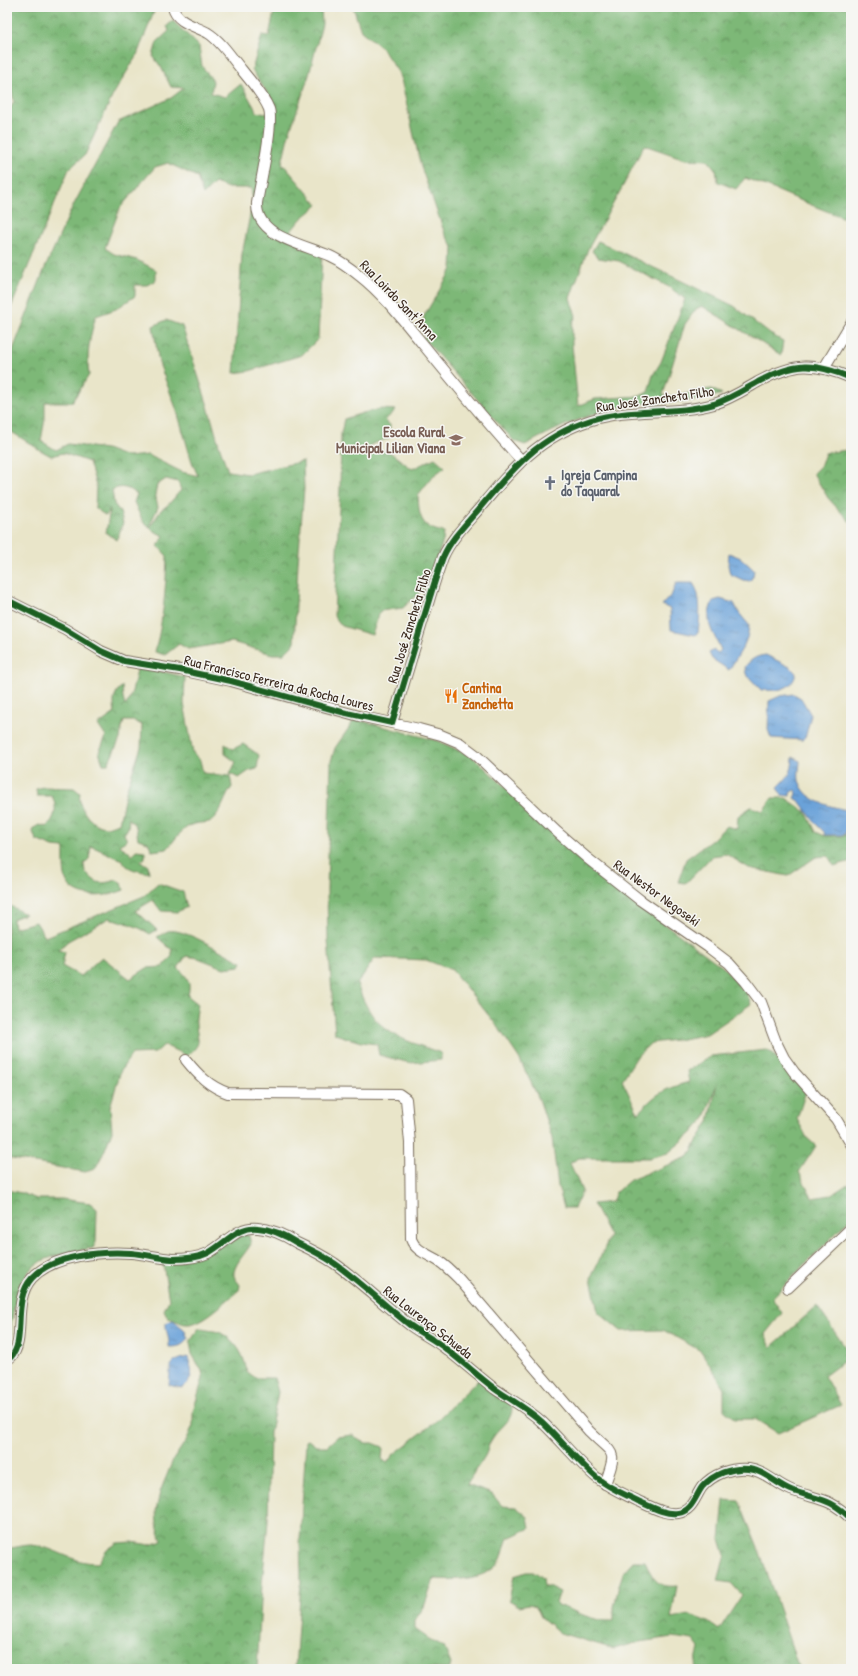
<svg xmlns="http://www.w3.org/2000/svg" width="858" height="1676" font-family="'Patrick Hand',sans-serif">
<defs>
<pattern id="forest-crowns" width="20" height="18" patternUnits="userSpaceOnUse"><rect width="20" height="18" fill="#7db877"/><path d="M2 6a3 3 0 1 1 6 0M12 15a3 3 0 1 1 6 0" fill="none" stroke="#689661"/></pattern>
<pattern id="water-ripples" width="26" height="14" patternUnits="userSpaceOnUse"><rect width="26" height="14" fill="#6aa2d9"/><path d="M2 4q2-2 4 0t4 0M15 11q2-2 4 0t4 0" fill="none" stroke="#5884af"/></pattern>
</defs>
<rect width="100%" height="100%" fill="#f6f6f2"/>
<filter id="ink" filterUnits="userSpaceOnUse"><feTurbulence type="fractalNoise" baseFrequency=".025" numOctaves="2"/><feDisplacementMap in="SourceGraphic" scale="8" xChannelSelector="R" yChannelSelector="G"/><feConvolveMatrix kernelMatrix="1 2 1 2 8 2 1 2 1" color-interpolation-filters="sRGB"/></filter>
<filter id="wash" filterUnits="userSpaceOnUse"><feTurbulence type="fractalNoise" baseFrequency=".012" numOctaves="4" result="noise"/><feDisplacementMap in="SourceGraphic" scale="16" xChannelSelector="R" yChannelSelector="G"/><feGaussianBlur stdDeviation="0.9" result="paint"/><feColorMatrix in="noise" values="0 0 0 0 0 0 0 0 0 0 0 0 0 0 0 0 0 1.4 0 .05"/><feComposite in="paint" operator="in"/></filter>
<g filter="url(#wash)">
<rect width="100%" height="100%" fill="#e9e5c9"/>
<!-- forest -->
<path fill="url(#forest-crowns)" stroke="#5c714a" d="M7,7H156L137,55L113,95L85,155L69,169L7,317V115L14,101L7,74Z
M275,7H321L322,24L309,75L288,137L282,163L318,205L301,219L291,231L304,245L322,255L318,339L302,355L249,371L234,373L242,254L253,201L251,188H228L215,183L203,195L197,177L168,163L155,167L120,208L105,248L114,254L137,260L156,270V280L147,285H135V296L116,309L96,316C90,335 86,356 89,375L72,402H45V418L41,441L56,450L68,444L106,449L127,457L148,455L182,472L198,476L192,462L176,408L159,363L153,326L166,320L182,326L207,403L219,445L228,471L248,474L303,461L304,489L298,563L294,644L284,654H272L232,642L188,649L179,644L165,655L155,652C163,621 166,588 167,556L158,546L164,536L152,530L150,527L161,510L168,505L181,490L178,482L166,479L157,485L155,495L158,507L149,527L143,522L134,502L137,494C129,488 121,485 112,490L114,504L120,512L123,523L117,540L106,533L110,509L106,516L95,508L96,485L89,462L63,453L51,456L40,450L7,429V365L45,268L72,208L118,122L171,98L184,88L171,87L161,67L153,56L157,42L169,31L167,26L173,21L199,46L202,66L213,81L211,93L225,97L241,84L257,112L265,114L274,110L266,100L268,94L252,70L262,35L269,36Z
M353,7H851V220C815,208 781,191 745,178L736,189L718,182L716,170L708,160L685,159L644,145L624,184L588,249L570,298L576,316L572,325V345L578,406L595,399L640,396L648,392L653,375L661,362L685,299L669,287L619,261L598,258L592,251L598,241L734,306L770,334L783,341L781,355L702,306L696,309L685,324L663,395L673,396L711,389L722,394C691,405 657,400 625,406C589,413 557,428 525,445L514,441L424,339V316L452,269L453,247L445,234L421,167L400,75L381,47L361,31Z
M380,409L396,410L385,420L390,425L389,438L370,445L372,454L387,450L412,469L435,458L445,467L433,476L418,495C419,516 420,528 444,532L443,541L428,584L403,608L380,611L372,635L342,626L334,616L340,487L341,434L344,419L363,413Z
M851,443V523L828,498L813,473L821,465L825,453L847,450Z
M138,666L185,677L184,703L193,753L200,760L203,773L230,776L232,787C225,796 221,813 213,820C207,824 202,822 195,824C183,826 175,840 167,849L152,851L148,842L138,839L136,827L129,818L128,828L124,834L127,840L119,845L128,851L132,856L136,850L145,851V858L140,862L148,865L149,873C139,871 127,870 122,860L91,846L89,859L84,864L85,872C98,884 98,885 117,880L122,883L124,890C108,897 77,901 67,882C63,875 64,857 64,848L53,847L36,840L32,829L39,825L47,827C55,818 58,808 52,796H37L36,789L43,787L74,788L80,793C77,807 91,827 107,827C110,826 115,824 119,823L126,791L141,747L142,725L134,721H124L121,731L120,739L108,764H103L99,752L106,737L98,725L115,713C113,701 113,694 122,686L123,698L125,706C132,699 135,677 138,666Z
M355,719L438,741L473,757L604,879L724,968L747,993L751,1004L707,1034L683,1039L651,1043L638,1055L622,1080L638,1113C656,1094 663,1089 689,1082L687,1071L711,1056L766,1050L772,1053L806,1091L797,1119L807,1138L816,1146L799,1172L812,1198L831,1195L848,1184L851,1185V1218L772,1298L782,1313L765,1334L771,1347L817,1306L851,1356L824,1376L841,1405L778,1433L755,1419H735L724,1410V1388L701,1351L663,1330L621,1331L598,1312L591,1278L610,1236L593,1204L612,1202L616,1192L630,1180L688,1157L709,1121L717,1083L705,1118L692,1133L668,1153L649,1158H579L570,1163L582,1191L574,1208H564L558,1186L552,1138L539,1099L519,1058L498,1027L452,970L426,960L375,958L357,984C374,1033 396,1037 441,1053V1060L410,1063L379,1055L377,1044L361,1042L335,1034L328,940L327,889L331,761L335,748Z
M225,744L233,749L243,744L259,755L257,769L249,771L239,778L230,774L236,762L225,754Z
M772,798H786L806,812L816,832L825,836H845L851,825V861L834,866L828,856L816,857L788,876L749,868L726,854L712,856L686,883L678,882L686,859L712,840L726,826L737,829L738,816L751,807L763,811Z
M158,883L183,892L187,907L177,912L161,911L153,900L135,911L144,918L157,930L150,934C138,926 124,922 109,918L68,941L58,950L65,952L62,966L80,976L102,957L130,979L147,968L163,967L172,956V950L157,937C161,935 165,932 168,931C184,927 226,955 242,962L240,966L224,968L198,958L186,956L178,968C188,977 191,982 188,996L198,1004C197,1011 195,1019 196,1026C198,1043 202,1043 187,1056L164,1045L155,1053L132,1054L121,1070L110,1107L112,1131L104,1152L95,1169L85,1172L7,1158V904L25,914L13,919L14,928L36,922L45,937L144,896Z
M7,1190L21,1193L37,1199H62L90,1203L97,1209L96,1242L93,1248C76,1251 48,1255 34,1266C21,1276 15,1303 12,1319C10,1329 13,1339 7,1348Z
M244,1234L249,1236L251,1244C246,1253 232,1266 234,1276C235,1279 238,1282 240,1285L239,1290C228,1299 202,1326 186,1324C181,1324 174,1319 168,1318L164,1310L169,1300L163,1264L177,1262Z
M199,1328C206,1331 215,1330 221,1333C237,1342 244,1355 247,1372L256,1378H274L278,1392L270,1432L268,1521L262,1585L257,1669H7V1552L11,1548C18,1547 24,1545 31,1545C54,1546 72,1564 98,1563L107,1550L117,1543L132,1542L150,1545L162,1541L157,1525L156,1511L160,1492L173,1460L187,1439L193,1425V1411L203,1378L202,1371L192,1354L190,1342Z
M479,1379L512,1406C513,1422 499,1427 492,1439C488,1444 488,1451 485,1456C479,1466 472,1474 467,1485L492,1494L502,1506L516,1507L528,1517L530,1528L508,1538C505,1544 504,1553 501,1559C489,1581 455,1580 434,1579L424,1607L415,1620V1629L429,1639L444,1647L451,1664L449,1669H295L301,1582L300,1539L306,1441L308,1440L316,1446H327L337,1437L352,1435L366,1443H373L383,1447L382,1459L387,1463L393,1455L434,1423Z
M724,1500L739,1501L762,1558L799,1669H694L699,1648L693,1640L673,1637L639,1642L614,1649L560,1633L541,1617L536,1606L529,1604L519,1606L509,1600L514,1576L526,1572H535L543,1578L544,1586H548L560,1592L556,1602L557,1605C576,1611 593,1622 614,1621V1607L619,1585L624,1571L633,1561H645C653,1578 656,1588 677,1586L671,1618L690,1615L708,1622L719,1630L742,1595L731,1583L718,1581L725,1555L720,1539Z"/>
<!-- water -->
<path fill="url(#water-ripples)" stroke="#52667c" d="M729,553L741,558L754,570L753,576L750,581L743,580L730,574L728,565Z
M676,583H693C702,596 700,618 698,633L695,635L671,630L670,609L662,605L672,594Z
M720,599L734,603L739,613L749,625C749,642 738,655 729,670L712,659L709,653L713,650L718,653L721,650C713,631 703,623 713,601Z
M766,655L790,667L796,673C793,691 775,691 761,690L746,674L745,667C751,659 756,656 766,655Z
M794,694L801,698L811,715L806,735L803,740L771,738L768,730L769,701L780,696Z
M793,757L800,761C800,767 797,778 800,783C807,803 834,807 851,811V821L844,835H825L824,832L816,824L800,802L794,798L797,792L794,790L790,793V796L782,795L777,788C789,776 792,774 793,757Z
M173,1320L185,1330L188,1339C182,1346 179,1347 169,1347C170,1339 165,1329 166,1323Z
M188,1357C192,1371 195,1378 182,1388L169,1385C171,1365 167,1362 188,1357Z"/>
</g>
<g filter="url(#ink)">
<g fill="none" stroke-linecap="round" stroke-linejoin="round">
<defs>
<path id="minor" d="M173,7C176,23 196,26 208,33C221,41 231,57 241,69C251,82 263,94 269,109C274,124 260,184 257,203C255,237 306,245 330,256C341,261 350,268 360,276C382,293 403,320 421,342C454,382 486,422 521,460
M824,368L851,323
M7,600L65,629L101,651L124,661L180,670L231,681L359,716L419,729L441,735L460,743L476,755L557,832L587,858L640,900L708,947L729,963L746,982L761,1002L776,1042L784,1058L794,1072L836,1119L851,1144
M392,723C402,690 412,656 422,623C429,601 435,579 443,557C451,539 465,525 478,510C512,469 538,437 591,420C630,408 675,415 714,404C730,399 744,390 758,382C795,362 814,362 851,378
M186,1060C198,1075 210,1087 228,1093L399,1094L406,1099L410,1143L411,1239C415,1251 430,1255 440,1262C447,1267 453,1273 459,1279L589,1431C614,1456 618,1448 605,1484
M788,1288L851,1228
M7,1357H11C27,1340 11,1301 32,1278C53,1255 102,1251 131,1253C145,1254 158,1258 172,1259C184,1259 198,1258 208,1253C225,1244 238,1225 258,1228C272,1229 286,1236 297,1243C310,1249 322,1255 334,1263C361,1282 385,1306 411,1326C422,1334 435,1340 446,1349C463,1362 478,1376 495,1389C511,1400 528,1409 542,1422C561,1440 577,1461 597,1478C609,1488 624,1494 638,1501C650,1506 665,1515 678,1513C692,1511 695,1497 702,1487C713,1474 732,1467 749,1469C765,1471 776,1484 791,1490C817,1500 830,1497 851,1519"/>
</defs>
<!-- minor casing -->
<use href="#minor" stroke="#786b5a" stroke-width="12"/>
<!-- minor -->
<use href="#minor" stroke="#fff" stroke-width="10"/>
<defs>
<path id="cycleway" d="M7,600L65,629L101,651L124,661L180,670L231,681L342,712L392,723C402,690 412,656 422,623C429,601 435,579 443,557C451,539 465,525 478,510C512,469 538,437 591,420C630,408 675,415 714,404C730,399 744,390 758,382C795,362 814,362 851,378
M7,1357H11C27,1340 11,1301 32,1278C53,1255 102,1251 131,1253C145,1254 158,1258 172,1259C184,1259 198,1258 208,1253C225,1244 238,1225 258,1228C272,1229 286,1236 297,1243C310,1249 322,1255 334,1263C361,1282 385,1306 411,1326C422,1334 435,1340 446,1349C463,1362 478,1376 495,1389C511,1400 528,1409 542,1422C561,1440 577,1461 597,1478C609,1488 624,1494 638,1501C650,1506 665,1515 678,1513C692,1511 695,1497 702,1487C713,1474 732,1467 749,1469C765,1471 776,1484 791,1490C817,1500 830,1497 851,1519"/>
</defs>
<!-- cycleway casing -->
<use href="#cycleway" stroke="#f6f6f2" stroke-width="8"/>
<!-- cycleway -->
<use href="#cycleway" stroke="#1b5e20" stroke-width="6"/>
</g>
</g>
<!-- icons -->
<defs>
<symbol id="school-bare" viewBox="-9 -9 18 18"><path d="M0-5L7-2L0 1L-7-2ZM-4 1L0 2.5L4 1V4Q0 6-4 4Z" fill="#8d6e63" stroke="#f6f6f2" stroke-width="2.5" paint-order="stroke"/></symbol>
<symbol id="church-bare" viewBox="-9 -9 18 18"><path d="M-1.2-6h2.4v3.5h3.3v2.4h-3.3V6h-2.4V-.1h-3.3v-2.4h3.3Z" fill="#6b7280" stroke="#f6f6f2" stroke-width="2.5" paint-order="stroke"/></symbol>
<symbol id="restaurant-bare" viewBox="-9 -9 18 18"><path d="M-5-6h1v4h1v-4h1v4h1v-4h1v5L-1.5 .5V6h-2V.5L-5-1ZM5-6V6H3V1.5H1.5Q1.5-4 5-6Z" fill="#e8710a" stroke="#f6f6f2" stroke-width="2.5" paint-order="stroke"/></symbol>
</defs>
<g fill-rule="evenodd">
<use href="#school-bare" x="446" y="430" width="20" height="20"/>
<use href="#church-bare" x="540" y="473" width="20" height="20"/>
<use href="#restaurant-bare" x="441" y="686" width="20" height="20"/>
</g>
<g text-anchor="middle" stroke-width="3" stroke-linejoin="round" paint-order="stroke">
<!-- street labels -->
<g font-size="14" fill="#3b2a1e" stroke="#f6f6f2">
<text transform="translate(399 300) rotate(46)" y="5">Rua Loirdo Sant'Anna</text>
<text transform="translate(655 399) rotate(-8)" y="5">Rua José Zancheta Filho</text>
<text transform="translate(409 626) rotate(-73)" y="5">Rua José Zancheta Filho</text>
<text transform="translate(279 683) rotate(14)" y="5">Rua Francisco Ferreira da Rocha Loures</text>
<text transform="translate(657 893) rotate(36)" y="5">Rua Nestor Negoseki</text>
<text transform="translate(428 1322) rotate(38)" y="5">Rua Lourenço Schueda</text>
</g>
<!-- education labels -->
<g font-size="14" font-weight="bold" fill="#785e54" stroke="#f6f6f2" text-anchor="end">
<text x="445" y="437">Escola Rural<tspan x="445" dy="16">Municipal Lilian Viana</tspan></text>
</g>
<!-- worship labels -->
<g font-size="14" font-weight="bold" fill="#5b616d" stroke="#f6f6f2" text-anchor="start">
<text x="561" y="480">Igreja Campina<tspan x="561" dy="16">do Taquaral</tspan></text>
</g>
<!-- food labels -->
<g font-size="14" font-weight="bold" fill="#c56008" stroke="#f6f6f2" text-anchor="start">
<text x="462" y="693">Cantina<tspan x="462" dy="16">Zanchetta</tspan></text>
</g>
</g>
<!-- margin -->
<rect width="858" height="1676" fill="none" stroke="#f6f6f2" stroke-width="24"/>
</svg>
